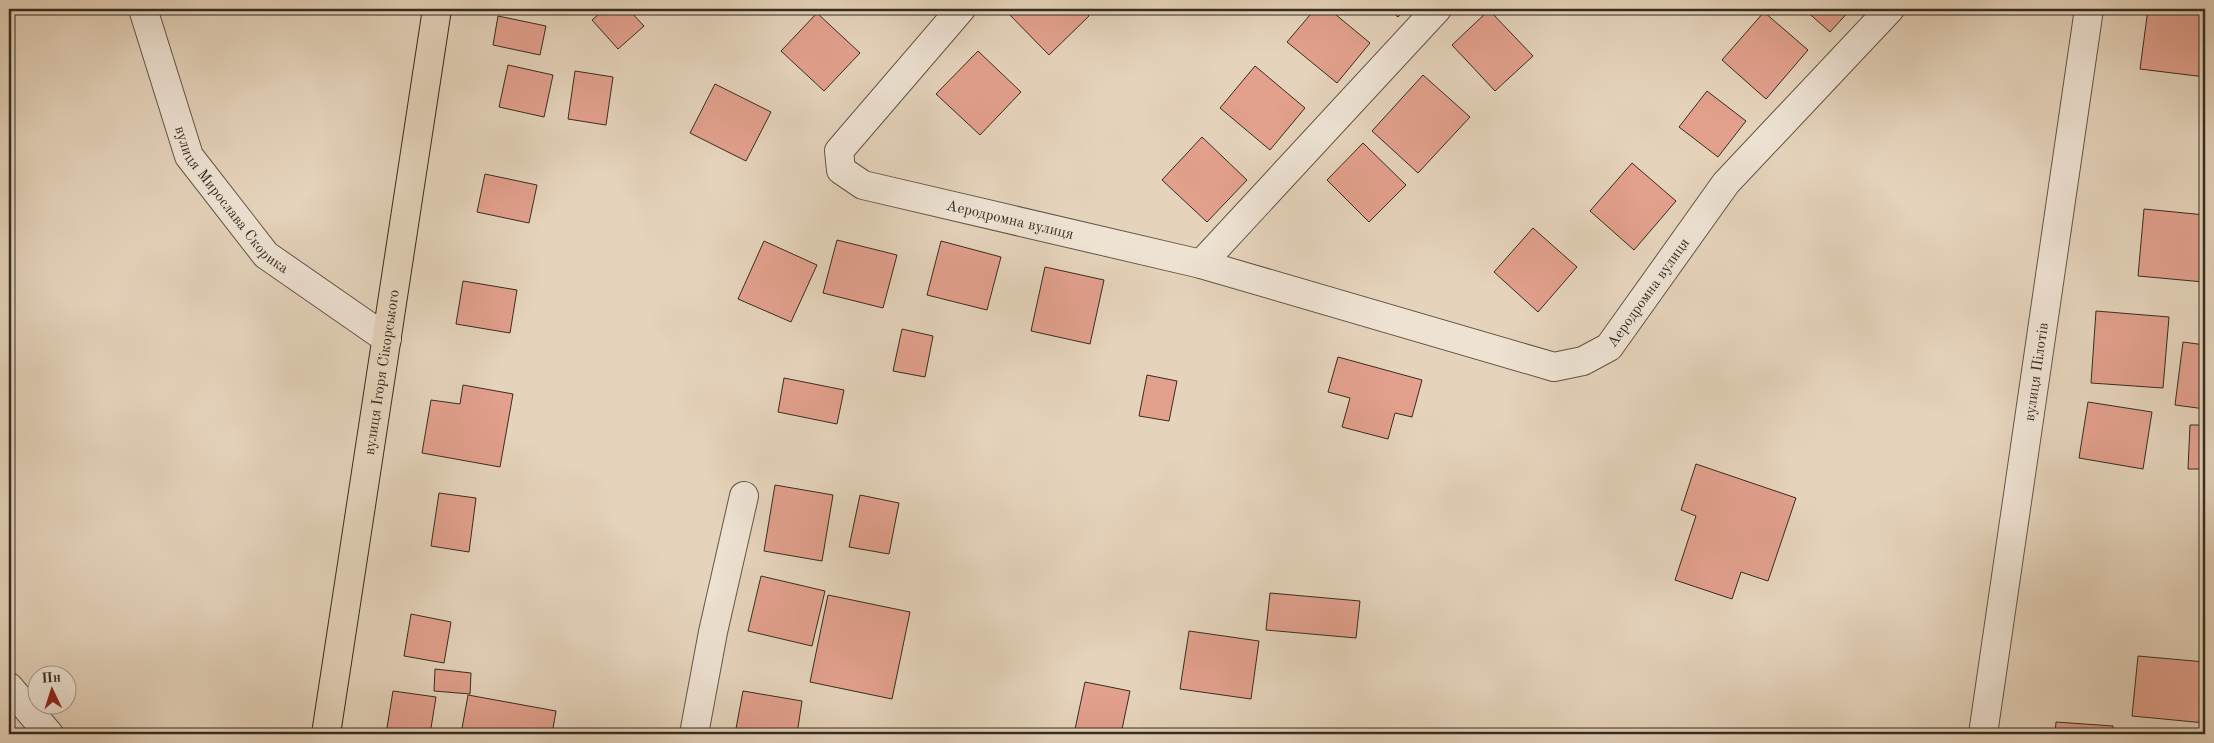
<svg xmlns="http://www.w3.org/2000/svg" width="2214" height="743" font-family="'Old Standard TT',serif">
<rect width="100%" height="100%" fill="#e5d3bb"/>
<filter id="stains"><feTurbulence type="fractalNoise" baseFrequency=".004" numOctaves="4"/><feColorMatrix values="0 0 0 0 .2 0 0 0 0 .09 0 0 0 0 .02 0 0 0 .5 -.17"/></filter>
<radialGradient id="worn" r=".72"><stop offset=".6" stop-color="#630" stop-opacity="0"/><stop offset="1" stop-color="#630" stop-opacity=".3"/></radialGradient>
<!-- building -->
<path fill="#e2a08d" stroke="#372c1f" d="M566,9H577L572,14Z
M605,9H628L644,26L618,49L592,20Z
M1006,9H1082L1089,16L1049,55L1005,10Z
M1315,9H1329L1370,43L1337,83L1287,42Z
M1388,9H1405L1398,17Z
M1804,9H1851L1830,32Z
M2148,9L2205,10V77L2140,69Z
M1489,10L1533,56L1495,91L1452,45Z
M1764,12L1808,50L1766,99L1722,60Z
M817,13L860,53L824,91L781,51Z
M498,16L546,26L540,55L493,45Z
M978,51L1021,92L980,135L936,94Z
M508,65L553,75L544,117L499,107Z
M1255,66L1305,108L1270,150L1220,108Z
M575,71L613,77L606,125L568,119Z
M1423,75L1470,117L1418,173L1372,131Z
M715,84L771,112L746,161L690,133Z
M1707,91L1746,121L1718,157L1679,127Z
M1202,137L1247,180L1207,222L1162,180Z
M1363,143L1406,185L1369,222L1327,180Z
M1632,163L1676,201L1634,250L1590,211Z
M485,174L537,185L529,223L477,212Z
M2144,209L2205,215L2204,282L2138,276Z
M1533,228L1577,267L1538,312L1494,272Z
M837,240L897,255L883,308L823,293Z
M764,241L817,265L791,322L738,299Z
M941,241L1001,257L987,310L927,295Z
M1045,267L1104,280L1090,344L1031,331Z
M463,281L517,290L510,333L456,324Z
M2096,311L2169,317L2163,388L2091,383Z
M902,329L933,336L925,377L893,371Z
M2183,342L2205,345V409L2175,405Z
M1338,357L1422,380L1412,417L1395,413L1388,439L1342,427L1350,398L1328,392Z
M1147,375L1177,381L1169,421L1139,416Z
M784,378L844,390L837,424L778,412Z
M463,385L513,394L500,467L422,453L431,400L460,404Z
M2088,402L2152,412L2143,469L2079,458Z
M2190,425H2205V469H2188Z
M1696,464L1796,498L1768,581L1741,572L1732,599L1675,580L1696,516L1681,510Z
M775,485L833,495L822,561L764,551Z
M439,493L476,498L469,552L431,546Z
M860,495L899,503L889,554L849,547Z
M761,576L825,591L812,646L748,631Z
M1270,593L1360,601L1356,638L1266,630Z
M828,595L910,612L892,699L810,682Z
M411,614L451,622L444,663L404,656Z
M1189,631L1259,641L1251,699L1180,689Z
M2138,656L2205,662V723L2132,716Z
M435,669L471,673L470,694L434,691Z
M1085,682L1130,691L1121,734H1074Z
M393,691L436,697L430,734H386Z
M743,691L802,701L797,734H735Z
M468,695L556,711L552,734H461Z
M2056,722L2113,726V734H2055Z"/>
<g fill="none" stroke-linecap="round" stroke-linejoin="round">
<defs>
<g id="minor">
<path id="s1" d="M143,9L189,156L266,255L387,339"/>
<path id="s2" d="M961,9L839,151L841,170L863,185L1201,264L1554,367L1583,361L1609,347L1726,183L1890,9"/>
<path d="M1201,264L1437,9"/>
<path d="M9,687L49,734"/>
<path d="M694,734L713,632L744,496"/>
<path id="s3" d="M1983,734L2089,9"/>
</g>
<g id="major">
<path id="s4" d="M326,734L437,9"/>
</g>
</defs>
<!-- minor casing -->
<use href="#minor" stroke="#625646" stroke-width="30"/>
<!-- major casing -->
<use href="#major" stroke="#372c1f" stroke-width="30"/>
<!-- minor -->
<use href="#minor" stroke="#eee2d3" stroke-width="28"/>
<!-- major -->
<use href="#major" stroke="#e5d3bb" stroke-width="28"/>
</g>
<g text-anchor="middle" stroke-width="4" stroke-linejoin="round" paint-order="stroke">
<!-- street labels -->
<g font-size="15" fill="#372c1f" stroke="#eee2d3">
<text dy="5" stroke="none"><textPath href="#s1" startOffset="214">вулиця Мирослава Скорика</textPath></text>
<text dy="5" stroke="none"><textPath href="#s2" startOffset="384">Аеродромна вулиця</textPath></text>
<text dy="5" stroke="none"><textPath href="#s2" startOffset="1074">Аеродромна вулиця</textPath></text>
<text dy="5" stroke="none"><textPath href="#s3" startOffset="366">вулиця Пілотів</textPath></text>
<text dy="5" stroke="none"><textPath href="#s4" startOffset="366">вулиця Ігоря Сікорського</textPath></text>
</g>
</g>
<!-- margin -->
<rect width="2214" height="743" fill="none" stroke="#e5d3bb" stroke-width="30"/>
<rect x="10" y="10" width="2194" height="723" fill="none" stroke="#372c1f" stroke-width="2.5"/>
<rect x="15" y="15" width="2184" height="713" fill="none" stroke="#372c1f"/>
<!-- north arrow -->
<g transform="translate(52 690) rotate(356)"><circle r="24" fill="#eee2d3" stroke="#a5998b"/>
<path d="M0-4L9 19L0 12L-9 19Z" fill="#8f2418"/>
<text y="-8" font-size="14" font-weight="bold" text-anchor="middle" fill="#372c1f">Пн</text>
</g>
<rect width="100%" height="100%" filter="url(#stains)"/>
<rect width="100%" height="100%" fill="url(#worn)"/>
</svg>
